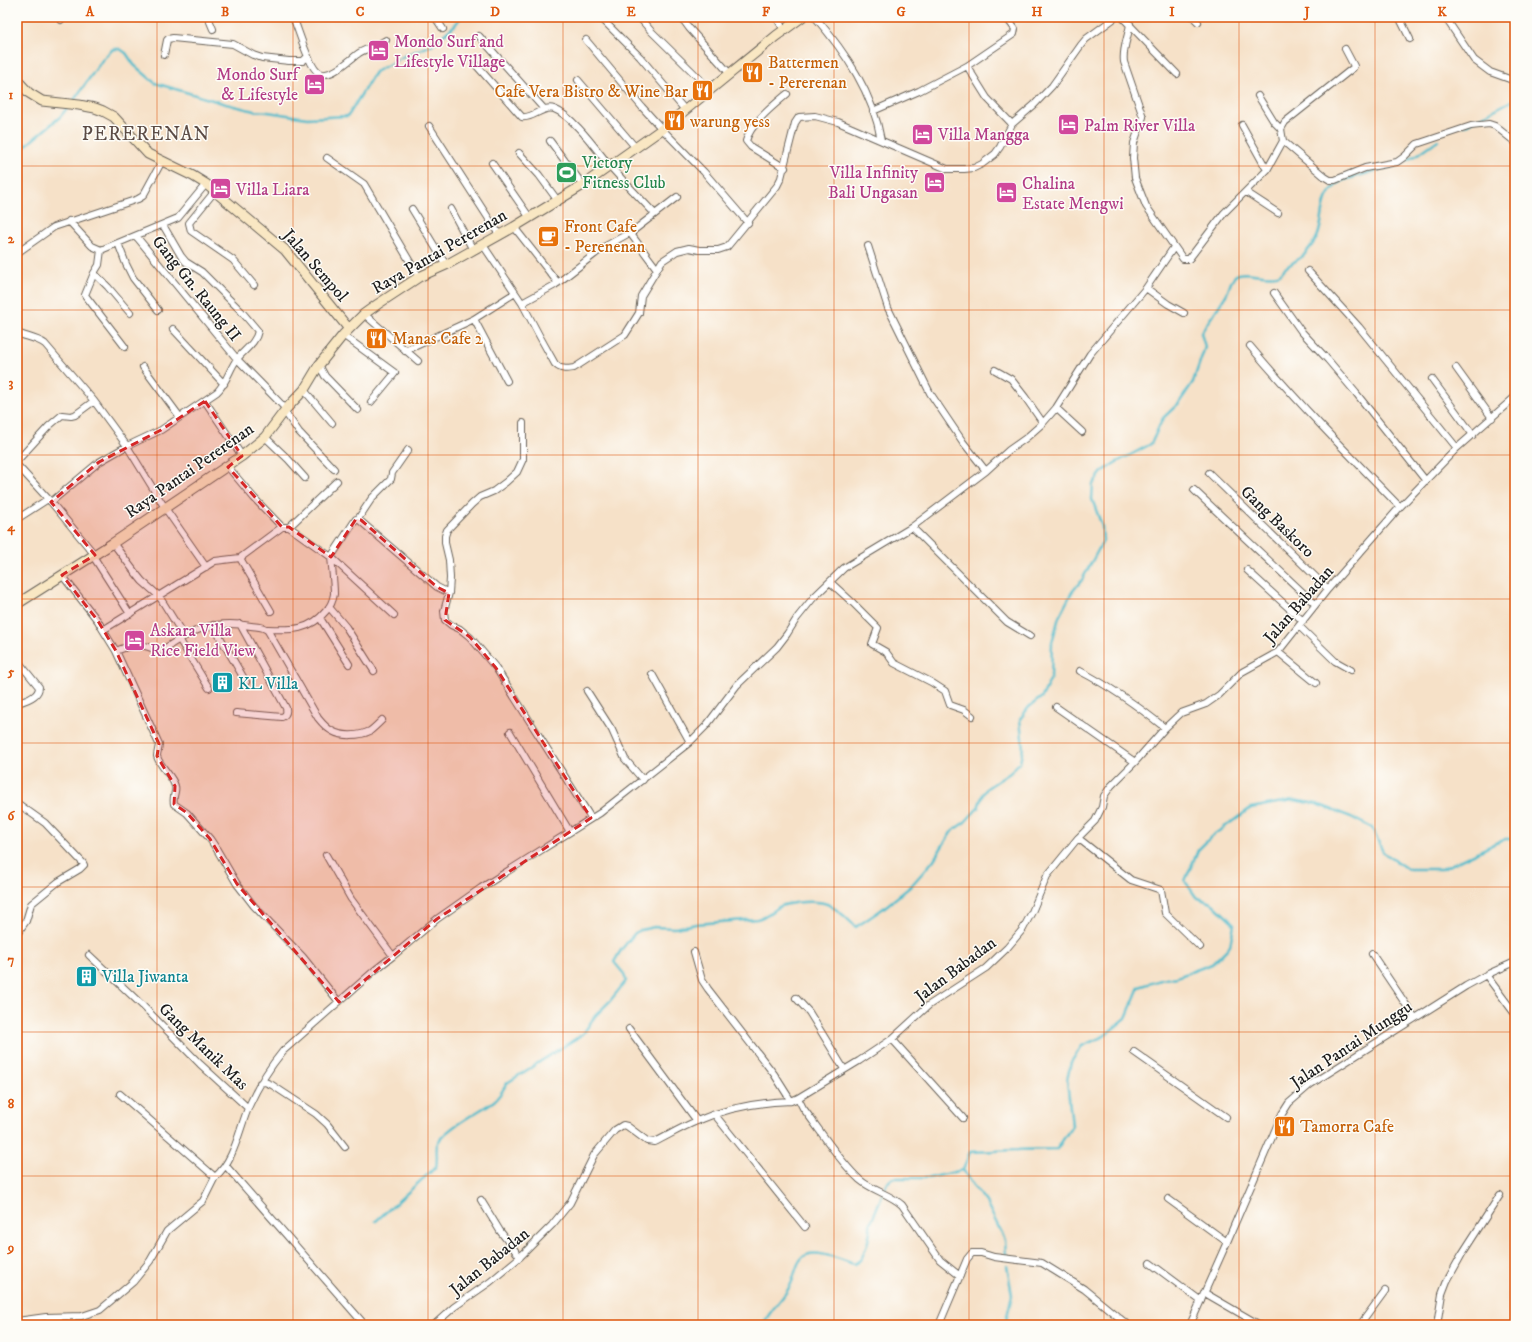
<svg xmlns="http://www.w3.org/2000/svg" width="1532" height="1342" font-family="'IM FELL DW Pica',serif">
<rect width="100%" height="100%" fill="#fdfcf7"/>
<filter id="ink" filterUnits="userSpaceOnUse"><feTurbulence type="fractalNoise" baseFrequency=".025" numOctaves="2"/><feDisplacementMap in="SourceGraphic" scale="8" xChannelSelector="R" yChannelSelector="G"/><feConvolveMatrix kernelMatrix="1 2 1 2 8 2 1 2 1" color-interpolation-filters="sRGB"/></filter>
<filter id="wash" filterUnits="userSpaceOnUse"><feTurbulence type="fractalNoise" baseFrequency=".012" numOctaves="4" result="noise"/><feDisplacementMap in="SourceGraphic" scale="16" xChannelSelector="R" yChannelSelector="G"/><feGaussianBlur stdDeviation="0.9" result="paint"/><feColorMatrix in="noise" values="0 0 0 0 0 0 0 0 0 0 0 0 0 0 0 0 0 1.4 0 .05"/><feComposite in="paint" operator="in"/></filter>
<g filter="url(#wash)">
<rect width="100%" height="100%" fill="#f6e1c8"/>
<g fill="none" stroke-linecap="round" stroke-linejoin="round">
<!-- stream -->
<path stroke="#51bccc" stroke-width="2.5" d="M72,103L103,59L113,49H120L126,53L134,65L155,83L226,104L254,111L268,112L307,118L348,116L375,72L406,55L432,45L455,25L461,17
M1464,126L1515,99
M17,153L60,117L68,107
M376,1221L436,1167C438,1159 436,1152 437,1145C441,1130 481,1111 494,1101C500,1096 503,1090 507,1083L583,1034L595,1016L610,1001L626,981L624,974L614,962L621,950L635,933L641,930L654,927L675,928L696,924L757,919C767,917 772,910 781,906C792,902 816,900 827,904C838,909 848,919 856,927L881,910L910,887L933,861L952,831L965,822L978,808L983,794L987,788L1010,773L1020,762L1023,748L1020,719L1029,707L1042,697L1051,678L1052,642L1059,617L1072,592L1082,580L1103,541L1102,526L1092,499L1093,484L1102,472L1115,463L1151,444L1163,418L1179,403L1193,382L1205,347L1201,333C1209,320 1218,308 1226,295C1230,289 1230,280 1235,276C1244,268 1268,280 1280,274C1280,274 1284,270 1284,269C1290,264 1298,260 1304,255C1308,250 1316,241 1318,235C1326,212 1318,195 1344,180L1396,165L1417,155L1438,140
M1006,1255L1005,1240L986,1202L972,1184L963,1170L970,1152C999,1151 1028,1149 1057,1149L1072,1126L1067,1080L1071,1062L1082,1046L1104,1036L1126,1018L1139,987L1161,980L1177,977L1212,964L1230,946L1234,924L1213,904L1196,897L1185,881L1198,850L1212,836L1251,808L1293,800L1317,804L1351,817L1372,828L1383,852L1407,869H1442L1505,839H1515
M763,1325C769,1310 785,1298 791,1284C795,1276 795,1267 801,1259C812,1246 841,1260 854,1264C856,1263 858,1262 860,1260C865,1254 871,1234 870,1225L887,1183L893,1178H929L963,1170
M1005,1325L1012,1295L1007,1266"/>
</g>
</g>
<g filter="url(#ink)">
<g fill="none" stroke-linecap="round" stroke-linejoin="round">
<defs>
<path id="street" d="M58,17L61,20
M208,17L213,29
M293,17C298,28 309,68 319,73C331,79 349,60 359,53C366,49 378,45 386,40
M435,17L443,29
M600,17L640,57L685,110
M639,17L651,31L711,90
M681,17L689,28L730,74
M776,17L784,30
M815,17C846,53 873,93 881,140
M1122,17L1177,74
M1193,17L1198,22
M1399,17L1410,39
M1445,17L1474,60L1490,72L1515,81
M1130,24C1128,38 1122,49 1124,62L1143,117L1134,143L1133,158L1135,178L1146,206L1183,259H1189L1224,213L1267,170L1283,141
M479,36L544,109
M586,40L642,107L662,129L704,172L748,223
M1345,49L1354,66L1353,68L1285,122L1281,129L1283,141L1325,177L1330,180H1335L1365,168L1397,162L1404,157L1417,144L1471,126L1489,124L1495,126L1515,142
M164,55L167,40L168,39L173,38L233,44L253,55L262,58L289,61H303L307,57
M476,65L522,117C533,119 543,105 554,109C573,116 596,149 609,165C624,182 640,198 655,214
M967,66L987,98L1012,124
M578,80L636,148
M1258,96L1274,122L1281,129
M873,111L919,91L967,66L1014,34L1015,29L1006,17
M1242,125L1267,170
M429,126L500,236
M550,141L583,185
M519,153L539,175L558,201
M327,158L364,184L419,277
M492,163L530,218
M785,168L751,147L746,141C750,124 774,105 787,94
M215,191L189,223L191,231L233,260L254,285
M1246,192L1278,213
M412,209L446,265
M451,209L473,250
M69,221L92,246L101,250L178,218L206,184
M514,227L558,283
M630,233L657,269
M136,236L237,359L286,409
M118,243L126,264L133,278L158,310
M483,245L522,303L540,337L555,364C561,370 566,369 574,368L625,335L639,313L641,296L662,261L677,251L689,248L699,250H718L727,247L777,186L781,178L795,123L799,117L815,116L838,122L947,169H964L974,168L982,164L995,154L1000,147L1012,124L1034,105L1052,86L1081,45L1086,39L1116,17
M868,246L888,308L930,393L963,442L986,471
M101,250L99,265L94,273L108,287L130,313
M17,253L54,227L138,199L143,196L162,161
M1308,271L1359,327L1457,448
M94,273L85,295L125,347
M1146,288L1168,304L1184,313
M1274,293L1301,331L1328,360L1356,393L1426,481
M522,303L555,285L604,247L633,231L677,197
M364,314L418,361
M474,319L507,381
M173,329L224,384
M17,333C26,337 37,338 45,344L94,401L127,446L165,508L206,567
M343,335L395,373L371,402
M1250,346C1297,402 1349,455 1400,507
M405,351L474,319L515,293
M319,365L325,376L358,410
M143,367L180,417
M1456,368L1492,418
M995,370L1011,379L1025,397L1043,423
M1432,379L1473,435
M304,390L332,423
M205,401L242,456
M1056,408L1082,432
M285,412L299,432L334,469
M523,423V459L517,472L506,482L494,491L480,497L472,504L447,530L445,536V543L449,560L450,578L449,593L444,611L445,620L451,625L460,629L470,637L496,668L591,818
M265,437L288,459L305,478
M17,461L49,426L62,415L71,416L75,415L94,401
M17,465L51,502L95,555
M228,467L254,498L282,527
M1209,473L1328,589
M1194,490L1315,604
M51,502L99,462L127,446L161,430L217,392C227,382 229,370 237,359C244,350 256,343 258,331L241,311L202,272L186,262L181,256L163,225
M17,519L48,499
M358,519L437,587L449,593
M289,527L337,481
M912,527L1007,622L1030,636
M113,543L134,571L142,581L159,596L184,636
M93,556L130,614
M331,557L356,519H358L372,498L391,479L392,473L408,450
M240,558L271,611
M1247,570L1303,621
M62,575L98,621L103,630L116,651L159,744C159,747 157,753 157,756C159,766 172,775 175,786C177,791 172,796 174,804L187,813L210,839L216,848L237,884L254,906L303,957L339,1002
M830,582L853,603L878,628L872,644L886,652L894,663L931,682L945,691L950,705L964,710L972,716
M329,607L346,627L374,671
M320,618L349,664
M213,625L246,682
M1299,626L1335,661L1351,670
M267,629C291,630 310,631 326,611C330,607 333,600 334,594C334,582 332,569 331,557
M103,630L215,561L240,558L282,527H289L331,557L394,615
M179,639L209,688
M116,651C125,647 135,644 145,646C151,647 156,651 161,651C192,630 213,619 251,626C257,627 264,626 268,631L318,718C322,723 326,728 332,731C342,737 360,736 370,731C374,728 378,724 382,720
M1278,652L1316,683
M17,660L39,687C39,697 25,701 17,703
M1080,671C1111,687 1138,706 1165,728
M652,674L690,742
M587,691L612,730L625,759L643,780
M1056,707L1135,762
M236,713L282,717C286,715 287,713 286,708L240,624
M510,732L570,832
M17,803L45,823L83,863L84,865L80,869L58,882L31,904L26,921L17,934
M1078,838L1131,880L1161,890L1165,913L1200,947
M326,855L351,899L393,956
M694,952L702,980L708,989L774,1074L791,1101
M1372,954L1415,1018
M89,955L143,1006L200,1064L248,1108
M1486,975L1515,1014
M796,998L809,1012L844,1069
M629,1029L697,1121
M892,1039L963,1118
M1134,1052L1226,1117
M260,1083L265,1082L272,1085L316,1114L327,1124L345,1147
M120,1094L215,1177C235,1160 239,1129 249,1106C258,1086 269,1068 283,1051L375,970L393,956L437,919L481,888L600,813L690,742L706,726L737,685L777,647L787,634L797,618L814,597L844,568L912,527L986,471L1009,450L1026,438L1043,423L1056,408L1090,354L1146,288L1174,247
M798,1098L803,1108C820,1130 839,1161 860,1180C873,1191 890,1194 902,1205L940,1260L960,1276
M715,1115L805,1227
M226,1166L365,1325
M1168,1199L1227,1242
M481,1200L500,1231L520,1257
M1150,1263L1201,1301
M1205,1293L1260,1325
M17,1321L46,1317L82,1316L100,1310L133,1282L150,1261L167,1231L203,1201L215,1177
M434,1325L454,1307L490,1282L520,1257L552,1225L570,1203L594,1155L615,1130L623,1125L627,1126L647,1141L655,1142C669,1135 682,1127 697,1121C726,1108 759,1102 791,1101L798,1098L859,1061L892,1039L929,1005L986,968L1007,948L1023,929L1032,912L1047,876L1078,838L1095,821L1102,807L1104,796L1111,786L1135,762L1165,728L1181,713L1206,704L1219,695L1242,672L1278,652L1328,589L1400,507L1457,448L1515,397
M939,1325L967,1259L972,1253H981L994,1257L1042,1263L1084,1289L1128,1325
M1190,1325L1227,1242L1282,1114L1289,1103L1311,1084L1466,986L1486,975L1515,962
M1360,1325L1385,1291
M1437,1325L1442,1294L1447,1281L1462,1254L1500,1195"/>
<path id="secondary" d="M17,80L29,93L42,101L79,105L95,108L103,111L114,117L148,154L193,176L206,184L285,250L349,329
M17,604L113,543L242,456L265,437L286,409L304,390L319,365L343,335L364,314L378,304L419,277L446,265L514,227L583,185L662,129L776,36L802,17"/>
</defs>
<!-- street casing -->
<use href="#street" stroke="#686158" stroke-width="8"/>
<!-- secondary casing -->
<use href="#secondary" stroke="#686158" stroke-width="11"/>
<!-- street -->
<use href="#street" stroke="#fff" stroke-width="6"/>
<!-- secondary -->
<use href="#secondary" stroke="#f9e7c3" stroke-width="9"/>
</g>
</g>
<!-- marked area -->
<path fill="#d62828" fill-opacity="0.2" stroke="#d62828" stroke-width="3" stroke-dasharray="8 5" stroke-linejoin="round" d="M205,401L242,456L228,467L282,527H289L331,557L356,519L361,520L437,587L449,593L445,620L470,637L496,668L591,818L437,919L339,1002L237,884L210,839L187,813L174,804L175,786L157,756L159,744L116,651L98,621L62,575L95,555L51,502L99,462L161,430Z"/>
<!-- grid -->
<path fill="none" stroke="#de560d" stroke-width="1" stroke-opacity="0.55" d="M157,17V1325M293,17V1325M428,17V1325M563,17V1325M698,17V1325M834,17V1325M969,17V1325M1104,17V1325M1239,17V1325M1375,17V1325M17,166H1515M17,310H1515M17,455H1515M17,599H1515M17,743H1515M17,887H1515M17,1032H1515M17,1176H1515"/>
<!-- icons -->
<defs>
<symbol id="hotel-square" viewBox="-11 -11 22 22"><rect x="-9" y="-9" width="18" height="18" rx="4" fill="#d1479c" stroke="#fdfcf7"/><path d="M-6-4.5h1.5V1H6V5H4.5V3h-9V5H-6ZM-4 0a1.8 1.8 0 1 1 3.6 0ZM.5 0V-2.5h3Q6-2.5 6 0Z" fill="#fff"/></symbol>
<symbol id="restaurant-square" viewBox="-11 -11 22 22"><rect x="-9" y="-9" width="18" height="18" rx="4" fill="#e8710a" stroke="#fdfcf7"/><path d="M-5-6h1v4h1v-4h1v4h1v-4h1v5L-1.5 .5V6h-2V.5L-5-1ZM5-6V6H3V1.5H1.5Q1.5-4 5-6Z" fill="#fff"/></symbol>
<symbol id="stadium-square" viewBox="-11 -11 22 22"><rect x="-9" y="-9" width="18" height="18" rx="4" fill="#2e9e5b" stroke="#fdfcf7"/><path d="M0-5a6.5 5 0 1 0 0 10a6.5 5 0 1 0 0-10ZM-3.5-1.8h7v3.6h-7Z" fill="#fff"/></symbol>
<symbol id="cafe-square" viewBox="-11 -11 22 22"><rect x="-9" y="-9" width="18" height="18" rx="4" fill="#e8710a" stroke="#fdfcf7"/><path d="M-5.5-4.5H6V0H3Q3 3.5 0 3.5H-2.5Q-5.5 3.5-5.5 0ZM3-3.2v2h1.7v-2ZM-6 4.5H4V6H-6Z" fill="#fff"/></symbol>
<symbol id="building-square" viewBox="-11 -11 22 22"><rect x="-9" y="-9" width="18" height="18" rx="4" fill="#0f9aa8" stroke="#fdfcf7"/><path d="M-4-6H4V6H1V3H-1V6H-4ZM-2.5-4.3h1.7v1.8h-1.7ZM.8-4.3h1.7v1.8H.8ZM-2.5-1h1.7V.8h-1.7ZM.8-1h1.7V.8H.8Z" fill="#fff"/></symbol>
</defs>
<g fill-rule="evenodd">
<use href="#hotel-square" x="366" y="38" width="25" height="25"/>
<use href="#restaurant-square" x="740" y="60" width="25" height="25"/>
<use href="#hotel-square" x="302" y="72" width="25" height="25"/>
<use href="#restaurant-square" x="690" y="78" width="25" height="25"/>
<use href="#restaurant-square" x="662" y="108" width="25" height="25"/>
<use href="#hotel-square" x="1056" y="112" width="25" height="25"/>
<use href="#hotel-square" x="910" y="122" width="25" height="25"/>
<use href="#stadium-square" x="554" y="160" width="25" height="25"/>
<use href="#hotel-square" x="922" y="170" width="25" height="25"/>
<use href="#hotel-square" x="208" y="176" width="25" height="25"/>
<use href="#hotel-square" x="994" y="180" width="25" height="25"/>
<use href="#cafe-square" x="536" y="224" width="25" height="25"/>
<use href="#restaurant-square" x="364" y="326" width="25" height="25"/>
<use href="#hotel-square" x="122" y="628" width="25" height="25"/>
<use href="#building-square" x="210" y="670" width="25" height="25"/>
<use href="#building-square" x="74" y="964" width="25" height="25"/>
<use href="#restaurant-square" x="1272" y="1114" width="25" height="25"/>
</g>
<g text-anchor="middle" stroke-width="3" stroke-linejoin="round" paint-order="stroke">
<!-- hotel labels -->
<g font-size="17" fill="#b23c85" stroke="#fdfcf7" text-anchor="start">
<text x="394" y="47">Mondo Surf and<tspan x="394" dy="20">Lifestyle Village</tspan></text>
<text x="298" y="80" text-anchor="end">Mondo Surf<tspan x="298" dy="20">&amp; Lifestyle</tspan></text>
<text x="1084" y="131">Palm River Villa</text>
<text x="938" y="140">Villa Mangga</text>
<text x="918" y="178" text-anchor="end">Villa Infinity<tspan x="918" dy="20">Bali Ungasan</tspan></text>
<text x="1022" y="189">Chalina<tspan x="1022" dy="20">Estate Mengwi</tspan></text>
<text x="236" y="195">Villa Liara</text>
<text x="150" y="636">Askara Villa<tspan x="150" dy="20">Rice Field View</tspan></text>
</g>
<!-- food labels -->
<g font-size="17" fill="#c56008" stroke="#fdfcf7" text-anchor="start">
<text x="768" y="68">Battermen<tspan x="768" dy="20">- Pererenan</tspan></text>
<text x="688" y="97" text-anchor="end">Cafe Vera Bistro &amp; Wine Bar</text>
<text x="690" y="127">warung yess</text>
<text x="564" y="232">Front Cafe<tspan x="564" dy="20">- Perenenan</tspan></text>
<text x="392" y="344">Manas Cafe 2</text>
<text x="1300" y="1132">Tamorra Cafe</text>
</g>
<!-- leisure labels -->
<g font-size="17" fill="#27864d" stroke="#fdfcf7" text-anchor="start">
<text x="582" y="168">Victory<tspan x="582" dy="20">Fitness Club</tspan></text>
</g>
<!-- street labels -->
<g font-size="17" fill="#1c1c1c" stroke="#fdfcf7">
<text transform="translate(439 251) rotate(-30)" y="6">Raya Pantai Pererenan</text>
<text transform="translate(316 265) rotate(49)" y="6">Jalan Sempol</text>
<text transform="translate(197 288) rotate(51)" y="6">Gang Gn. Raung II</text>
<text transform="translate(189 470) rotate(-35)" y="6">Raya Pantai Pererenan</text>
<text transform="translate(1278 521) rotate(44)" y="6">Gang Baskoro</text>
<text transform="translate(1298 604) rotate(-49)" y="6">Jalan Babadan</text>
<text transform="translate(955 969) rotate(-37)" y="6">Jalan Babadan</text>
<text transform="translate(1351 1044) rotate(-34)" y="6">Jalan Pantai Munggu</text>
<text transform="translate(204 1046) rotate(44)" y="6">Gang Manik Mas</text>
<text transform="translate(489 1261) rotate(-39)" y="6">Jalan Babadan</text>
</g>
<!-- culture labels -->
<g font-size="17" fill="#0d838f" stroke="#fdfcf7" text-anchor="start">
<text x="238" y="689">KL Villa</text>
<text x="102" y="982">Villa Jiwanta</text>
</g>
<!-- quarter labels -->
<g font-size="19" letter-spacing="1" fill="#5b4b45" stroke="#fdfcf7">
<text x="146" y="140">PERERENAN</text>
</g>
</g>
<!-- margin -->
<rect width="1532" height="1342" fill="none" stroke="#fdfcf7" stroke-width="44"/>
<rect x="22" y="22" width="1488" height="1298" fill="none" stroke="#de560d" stroke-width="1.5"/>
<g font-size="13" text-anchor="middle" font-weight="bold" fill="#de560d">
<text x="90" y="16">A</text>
<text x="225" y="16">B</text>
<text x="360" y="16">C</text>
<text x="495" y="16">D</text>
<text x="631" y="16">E</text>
<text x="766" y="16">F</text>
<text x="901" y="16">G</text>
<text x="1037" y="16">H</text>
<text x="1172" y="16">I</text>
<text x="1307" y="16">J</text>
<text x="1442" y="16">K</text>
<text x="11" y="99">1</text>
<text x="11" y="243">2</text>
<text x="11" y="387">3</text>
<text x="11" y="531">4</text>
<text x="11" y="676">5</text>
<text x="11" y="820">6</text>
<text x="11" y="964">7</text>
<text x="11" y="1108">8</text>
<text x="11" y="1252">9</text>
</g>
</svg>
